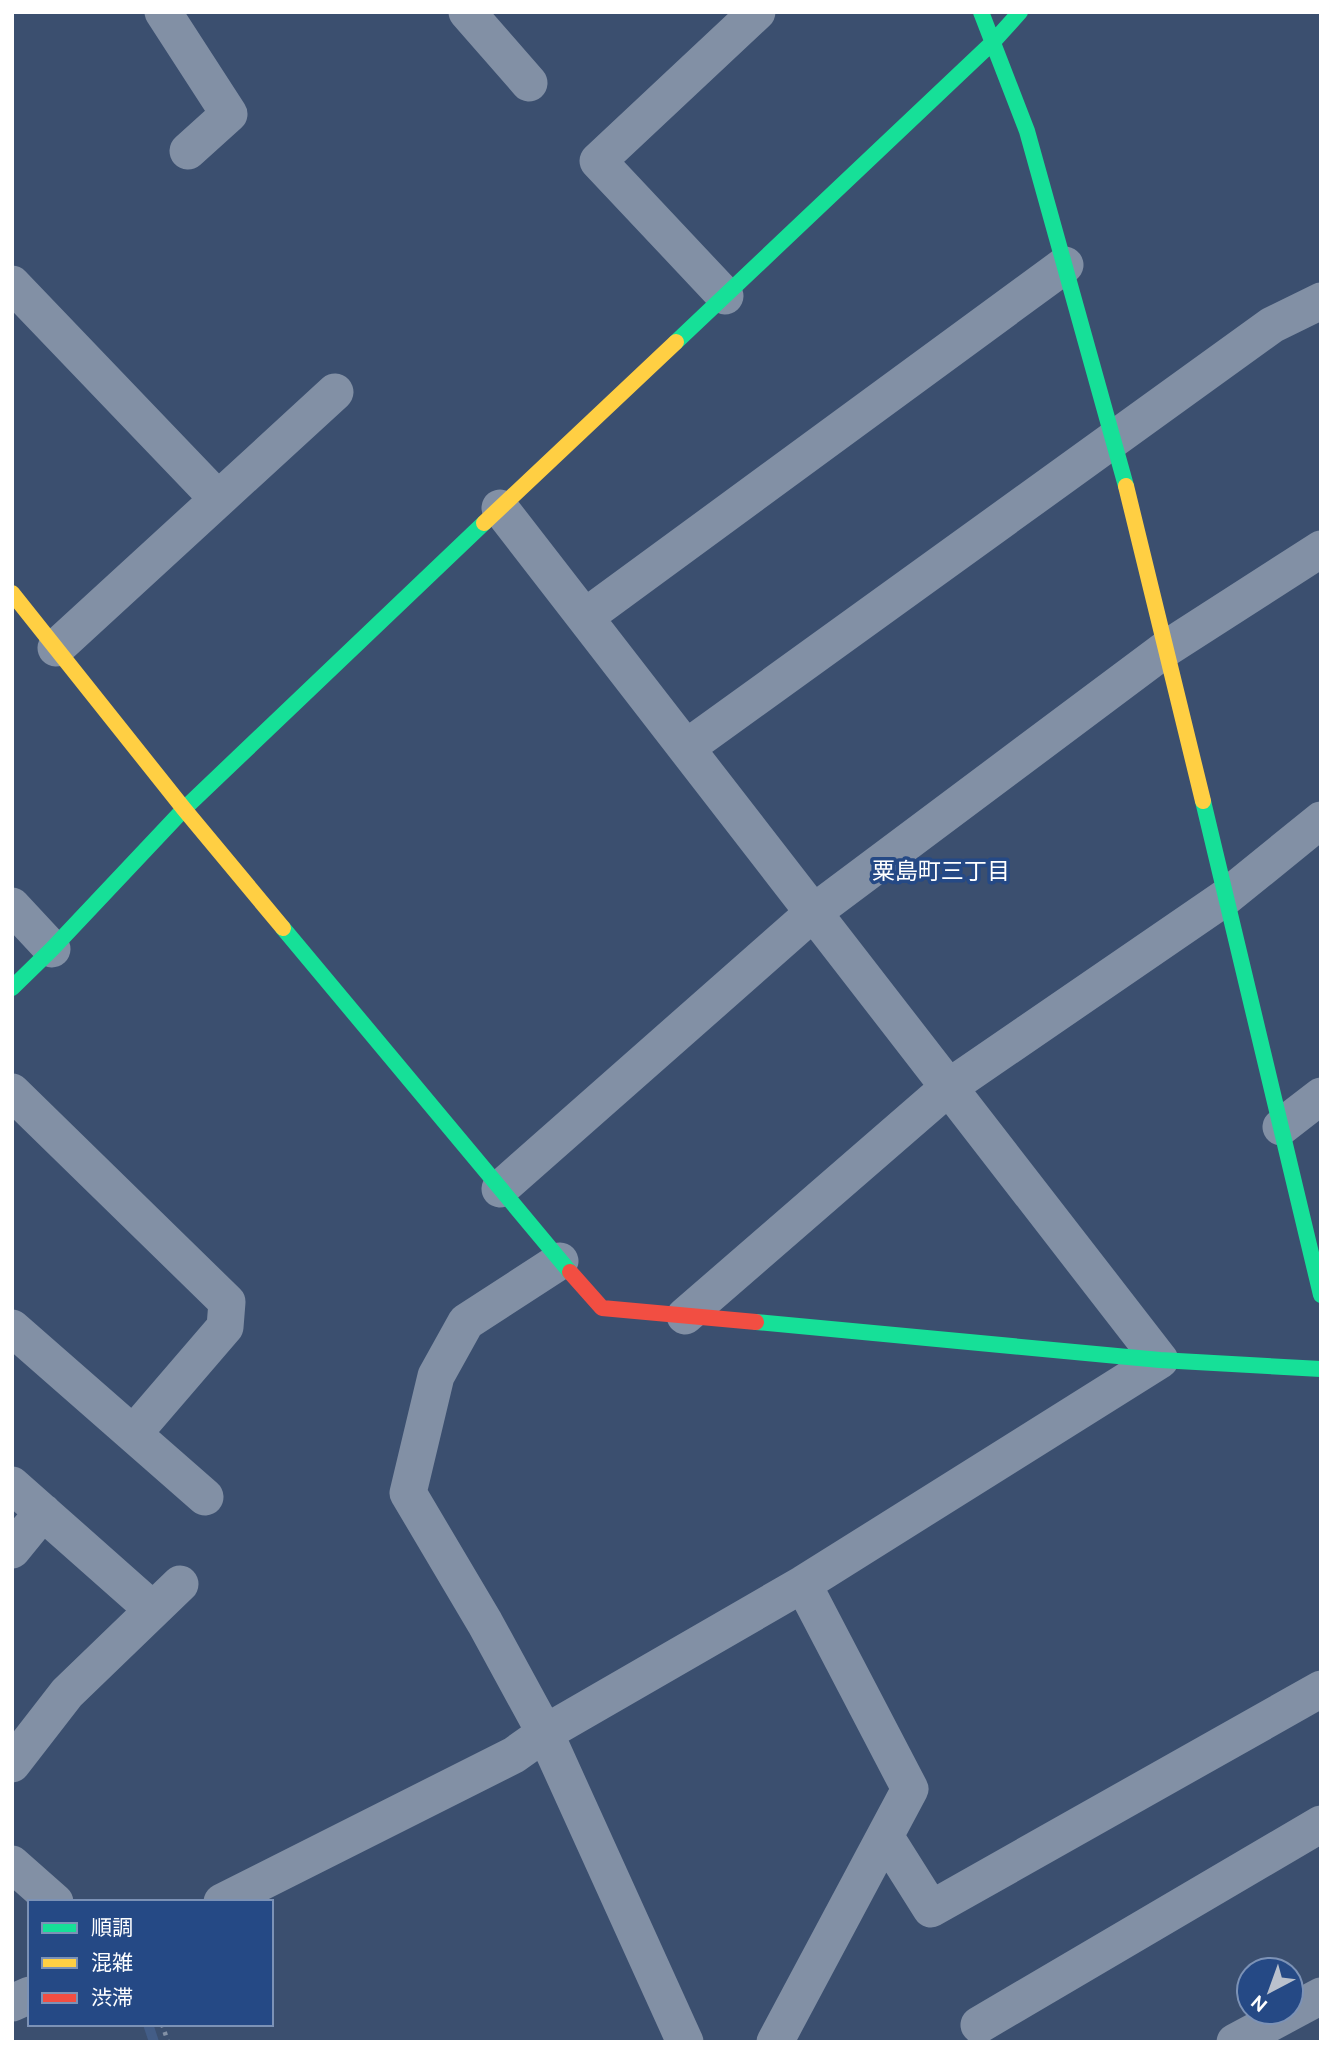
<svg xmlns="http://www.w3.org/2000/svg" width="1333" height="2054" font-family="Ubuntu,'Noto Sans JP',sans-serif">
<rect width="100%" height="100%" fill="#3b4f6f"/>
<g fill="none" stroke-linecap="round" stroke-linejoin="round">
<!-- stream -->
<path stroke="#435d87" stroke-width="10" d="M148,2024L154,2042"/>
<!-- path -->
<path stroke="#8290a5" stroke-width="4.5" stroke-dasharray="3.5 5" stroke-linecap="butt" d="M162,2024L168,2042"/>
<!-- street -->
<path stroke="#8290a5" stroke-width="37" d="M163,12L229,114L188,151
M467,12L529,83
M12,284L218,499
M725,296L598,161L757,12
M585,617L1065,265
M56,648L335,392
M686,748L1272,325L1321,301
M12,906L52,949
M12,1092L227,1302L225,1327L133,1434
M1281,1127L1321,1096
M500,1189L814,912L1167,648L1321,549
M560,1261L466,1322L436,1376L408,1493L485,1623L545,1733L685,2042
M685,1316L949,1087L1226,897L1321,820
M12,1328L205,1497
M12,1485L152,1609
M12,1550L43,1512
M12,1764L67,1693L180,1584
M885,1836L931,1909L1321,1689
M12,1864L55,1902
M222,1902L514,1755L545,1733L803,1584L1160,1360L500,508
M12,2003L30,1995
M1291,2012L1321,1996
M979,2025L1321,1824
M775,2042L910,1789L803,1584
M1235,2042L1291,2012"/>
<!-- fast -->
<path stroke="#16e098" stroke-width="16" d="M981,12L1027,131L1126,486
M676,342L993,42L1020,12
M1203,801L1321,1295
M283,928L570,1272
M12,988L52,949L184,809L484,523
M756,1322L1160,1360L1321,1369"/>
<!-- slow -->
<path stroke="#ffcf43" stroke-width="16" d="M1126,486L1203,801
M484,523L676,342
M12,593L184,809L283,928"/>
<!-- jam -->
<path stroke="#f24e42" stroke-width="16" d="M570,1272L602,1308L756,1322"/>
</g>
<g text-anchor="middle" stroke-width="7" stroke-linejoin="round" paint-order="stroke">
<!-- neighbourhood labels -->
<g font-size="23" fill="#fff" stroke="#254985">
<text x="941" y="879">粟島町三丁目</text>
</g>
</g>
<!-- border -->
<rect width="1333" height="2054" fill="none" stroke="#ffffff" stroke-width="28"/>
<!-- legend -->
<rect x="28" y="1900" width="245" height="126" fill="#254985" stroke="#7c92b6" stroke-width="2"/>
<rect x="42" y="1923" width="35" height="10" fill="#16e098" stroke="#7c92b6" stroke-width="2"/>
<text x="91" y="1935" font-size="21" fill="#ffffff">順調</text>
<rect x="42" y="1958" width="35" height="10" fill="#ffcf43" stroke="#7c92b6" stroke-width="2"/>
<text x="91" y="1970" font-size="21" fill="#ffffff">混雑</text>
<rect x="42" y="1993" width="35" height="10" fill="#f24e42" stroke="#7c92b6" stroke-width="2"/>
<text x="91" y="2005" font-size="21" fill="#ffffff">渋滞</text>
<!-- north arrow -->
<g transform="translate(1270 1991) rotate(221)"><circle r="33" fill="#254985" stroke="#7c92b6" stroke-width="2"/>
<path d="M0-5L12 26L0 18L-12 26Z" fill="#bac1cd"/>
<text y="-10" font-size="19" font-weight="bold" text-anchor="middle" fill="#ffffff">N</text>
</g>
</svg>
